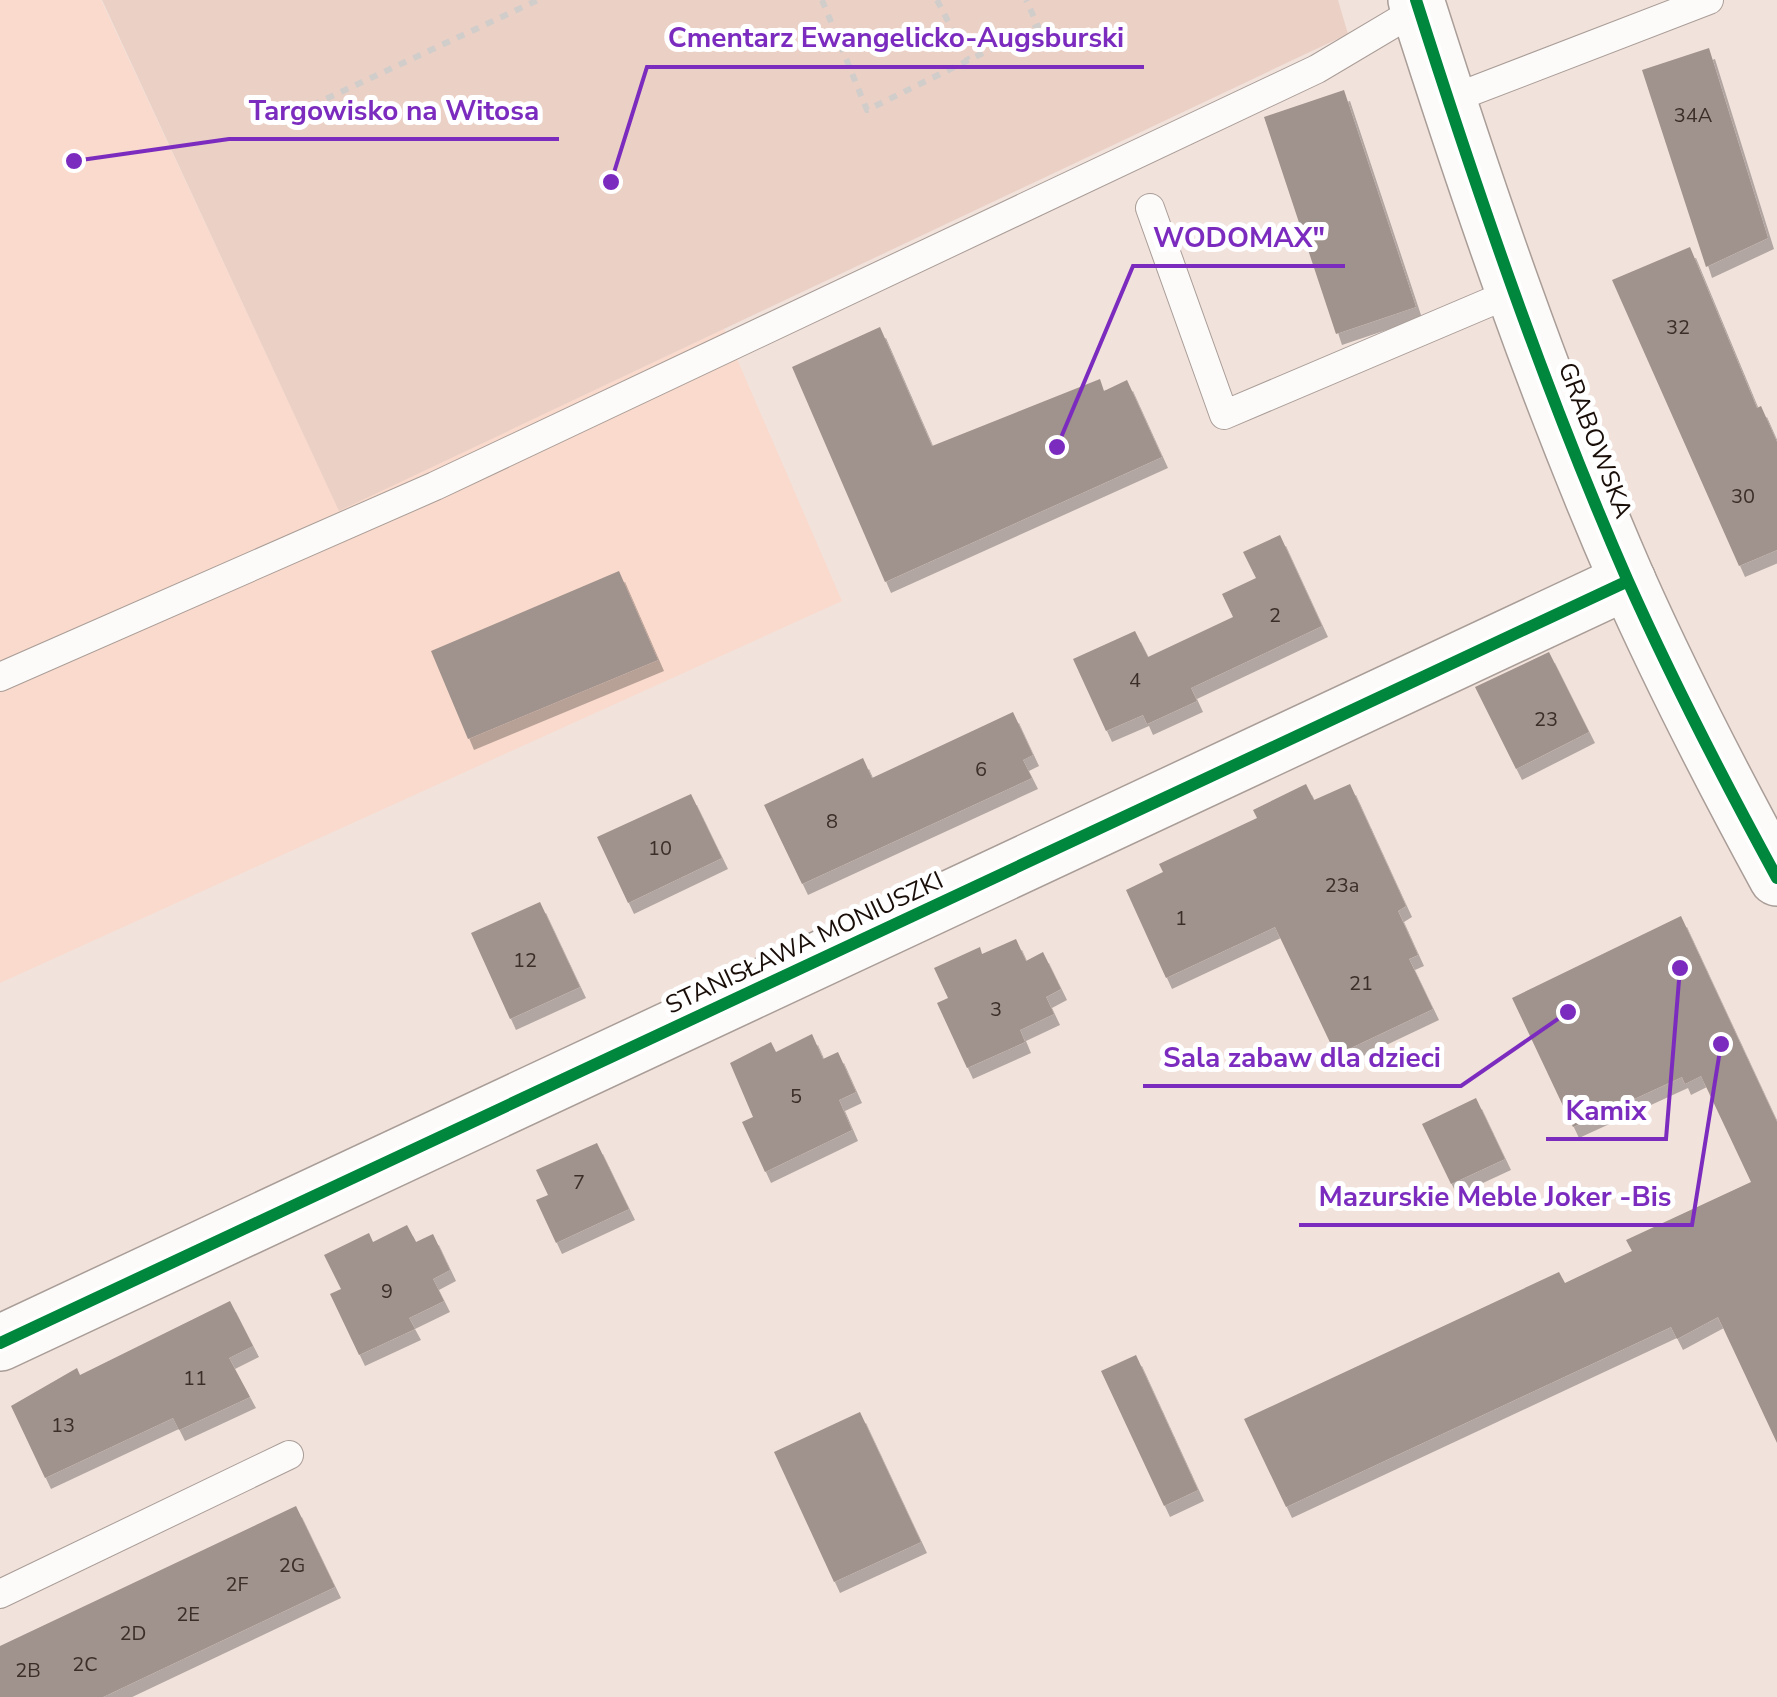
<svg xmlns="http://www.w3.org/2000/svg" width="1777" height="1697" font-family="'Nunito Sans',sans-serif">
<defs>
<filter id="shadow"><feDropShadow dx="6" dy="11" stdDeviation="0" flood-color="#0004"/></filter>
</defs>
<rect width="100%" height="100%" fill="#f2e2dc"/>
<!-- built -->
<path fill="#f9dacc" d="M0,0H101L339,510L724,329L842,601L0,983Z"/>
<!-- green -->
<path fill="#ebd0c5" d="M102,0H1338L1348,34L339,511Z"/>
<!-- building -->
<path fill="#a0928c" filter="url(#shadow)" d="M1709,48L1768,238L1706,267L1642,70Z
M1344,90L1416,307L1336,334L1264,117Z
M1690,247L1757,408L1761,406L1777,442V550L1739,566L1612,280Z
M880,327L932,446L1100,379L1104,391L1127,380L1162,457L885,582L792,367Z
M1280,535L1322,626L1191,688L1197,701L1147,724L1143,715L1106,731L1073,659L1135,631L1148,657L1233,617L1222,594L1256,578L1243,552Z
M619,571L658,660L468,739L431,651Z
M1549,652L1589,732L1516,769L1475,687Z
M1013,712L1033,755L1023,760L1032,778L802,884L764,805L863,758L872,778Z
M1306,784L1314,800L1350,784L1406,906L1398,911L1418,955L1409,959L1433,1009L1336,1055L1275,927L1166,978L1126,890L1163,872L1159,864L1257,818L1253,810Z
M691,794L722,858L628,903L597,837Z
M540,902L580,987L510,1019L471,933Z
M1681,916L1777,1122V1443L1718,1317L1677,1339L1671,1327L1286,1507L1244,1419L1559,1272L1565,1283L1632,1251L1626,1240L1751,1182L1701,1076L1685,1084L1682,1077L1573,1127L1512,998Z
M1016,939L1026,961L1043,952L1061,989L1046,997L1054,1014L1020,1030L1025,1042L967,1068L937,1003L948,998L934,968L980,947L982,954Z
M812,1034L823,1059L838,1052L856,1092L839,1100L852,1130L765,1172L742,1122L753,1117L730,1063L771,1042L776,1052Z
M1476,1098L1505,1159L1451,1184L1422,1124Z
M597,1143L629,1209L556,1243L536,1200L548,1195L536,1170Z
M407,1225L416,1242L433,1234L450,1270L433,1279L444,1301L409,1318L415,1329L359,1355L330,1294L341,1289L324,1255L369,1233L373,1242Z
M230,1301L253,1346L229,1358L250,1397L179,1430L173,1418L45,1478L11,1406L77,1368L80,1375Z
M1136,1355L1198,1490L1164,1506L1101,1371Z
M860,1412L921,1542L834,1582L774,1452Z
M296,1506L335,1587L103,1697H0V1646Z"/>
<g fill="none" stroke-linecap="round" stroke-linejoin="round">
<defs>
<path id="service" d="M1449,100L1709,0
M1150,208L1224,415L1516,291
M0,677L435,486L1317,69L1418,9
M0,1594L289,1455"/>
<path id="minor" d="M0,1343L1628,581"/>
<path id="tertiary" d="M1416,0C1478,195 1545,391 1627,579C1672,680 1724,781 1777,878"/>
</defs>
<!-- service casing -->
<use href="#service" stroke="#a99d97" stroke-width="30"/>
<!-- minor casing -->
<use href="#minor" stroke="#a99d97" stroke-width="58"/>
<!-- tertiary casing -->
<use href="#tertiary" stroke="#a99d97" stroke-width="58"/>
<!-- path -->
<path stroke="#d1cdcb" stroke-width="6" stroke-dasharray="8 8" stroke-linecap="butt" d="M822,0L867,110L1038,26L1026,0
M937,0L968,60
M283,119L538,0"/>
<!-- service -->
<use href="#service" stroke="#fdfbfa" stroke-width="28"/>
<!-- minor -->
<use href="#minor" stroke="#fdfbfa" stroke-width="55"/>
<!-- tertiary -->
<use href="#tertiary" stroke="#fdfbfa" stroke-width="55"/>
<defs>
<path id="cycleway" d="M1416,0C1478,195 1545,391 1627,579C1672,680 1724,781 1777,878
M0,1343L1628,581"/>
</defs>
<!-- cycleway casing -->
<use href="#cycleway" stroke="#fff" stroke-width="19"/>
<!-- cycleway -->
<use href="#cycleway" stroke="#00873e" stroke-width="12"/>
</g>
<g text-anchor="middle" stroke-width="10" stroke-linejoin="round" paint-order="stroke">
<!-- number labels -->
<g font-size="20" fill="#3b2e29">
<text x="1693" y="122">34A</text>
<text x="1678" y="334">32</text>
<text x="1743" y="503">30</text>
<text x="1275" y="622">2</text>
<text x="1135" y="687">4</text>
<text x="1546" y="726">23</text>
<text x="981" y="776">6</text>
<text x="832" y="828">8</text>
<text x="660" y="855">10</text>
<text x="1342" y="892">23a</text>
<text x="1181" y="925">1</text>
<text x="525" y="967">12</text>
<text x="1361" y="990">21</text>
<text x="996" y="1016">3</text>
<text x="796" y="1103">5</text>
<text x="579" y="1189">7</text>
<text x="387" y="1298">9</text>
<text x="195" y="1385">11</text>
<text x="63" y="1432">13</text>
<text x="292" y="1572">2G</text>
<text x="237" y="1591">2F</text>
<text x="188" y="1621">2E</text>
<text x="133" y="1640">2D</text>
<text x="85" y="1671">2C</text>
<text x="28" y="1677">2B</text>
</g>
<!-- street labels -->
<g font-size="25" fill="#190d08" stroke="#fff">
<text transform="translate(1596 440) rotate(69)" y="9">GRABOWSKA</text>
<text transform="translate(804 942) rotate(-25)" y="9">STANISŁAWA MONIUSZKI</text>
</g>
</g>
<!-- callouts -->
<path fill="none" stroke="#7b2cbf" stroke-width="4" d="M611 182L647 67H1144M74 161L229 139H559M1057 447L1133 266H1345M1568 1012L1461 1086H1143M1680 968L1666 1139H1546M1721 1044L1692 1225H1299"/>
<g fill="#7b2cbf" stroke="#fff" stroke-width="4">
<circle cx="611" cy="182" r="10"/>
<circle cx="74" cy="161" r="10"/>
<circle cx="1057" cy="447" r="10"/>
<circle cx="1568" cy="1012" r="10"/>
<circle cx="1680" cy="968" r="10"/>
<circle cx="1721" cy="1044" r="10"/>
</g>
<g font-size="28" text-anchor="middle" font-weight="bold" fill="#7b2cbf" stroke="#fff" stroke-width="10" stroke-linejoin="round" paint-order="stroke">
<text x="896" y="47">Cmentarz Ewangelicko-Augsburski</text>
<text x="394" y="120">Targowisko na Witosa</text>
<text x="1239" y="247">WODOMAX"</text>
<text x="1302" y="1067">Sala zabaw dla dzieci</text>
<text x="1606" y="1120">Kamix</text>
<text x="1495" y="1206">Mazurskie Meble Joker -Bis</text>
</g>
</svg>
